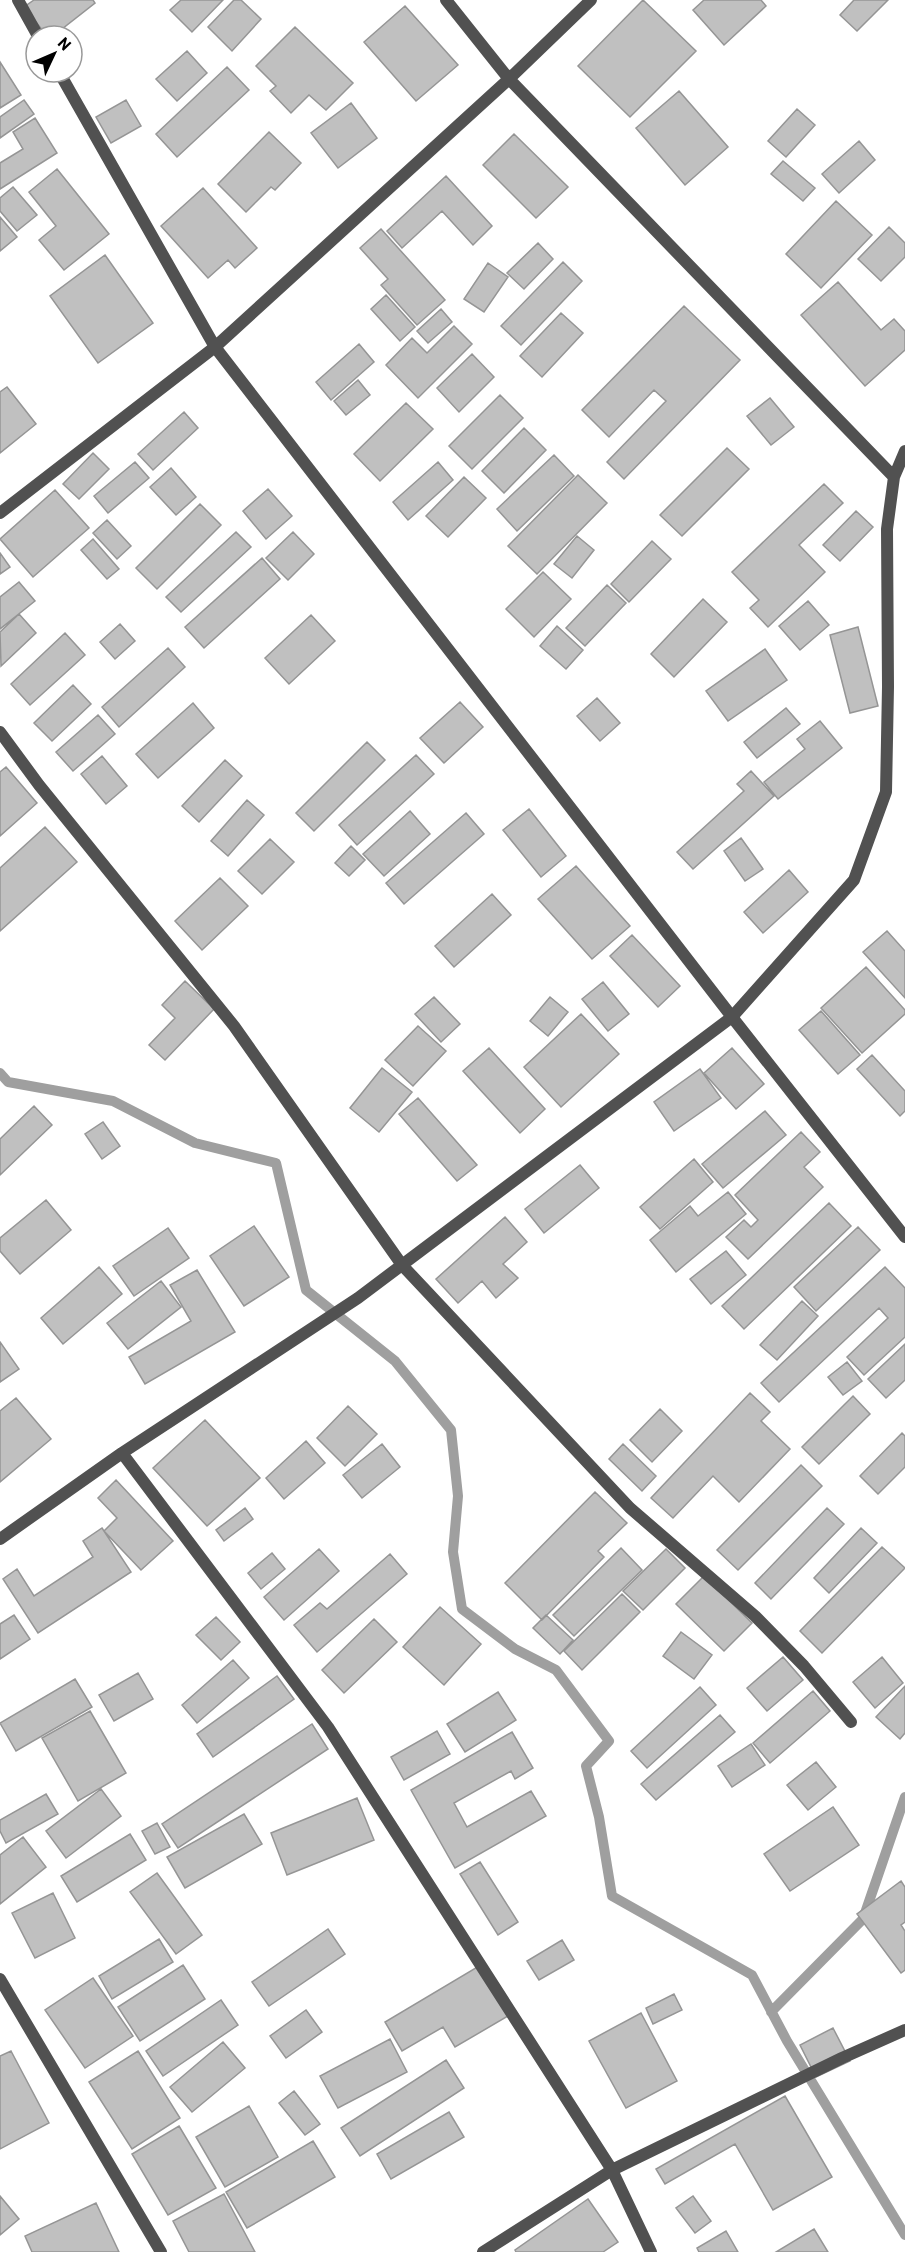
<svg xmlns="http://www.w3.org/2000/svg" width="905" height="2252" font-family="Barlow,sans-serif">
<rect width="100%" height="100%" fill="#fff"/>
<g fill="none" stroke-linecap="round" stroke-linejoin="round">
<!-- stream -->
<path stroke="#9f9f9f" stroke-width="10" d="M0,1073L8,1082L113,1101L195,1143L276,1163L306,1290L395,1361L451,1430L458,1496L453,1552L462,1609L515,1649L556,1670L609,1741L586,1766L599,1817L612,1896L752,1975L787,2041L905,2235
M771,2012L863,1919L905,1797"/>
</g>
<!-- building -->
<path fill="#c0c0c0" stroke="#959595" stroke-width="1.5" d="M34,0H93L95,3L53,36H47L24,7Z
M181,0H223L192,32L170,10Z
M234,0H241L261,19L232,51L208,27Z
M643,0L696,51L630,117L578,66Z
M704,0H761L766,6L724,45L693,10Z
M854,0H888L857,31L840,15Z
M405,6L458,65L416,101L364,42Z
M295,27L353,83L326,110L309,95L291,113L270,91L276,86L256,66Z
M187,51L207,73L177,101L156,79Z
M0,62L21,95L0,108Z
M227,67L249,90L177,157L156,134Z
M679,91L728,147L685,185L636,128Z
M24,100L34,114L0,138V117Z
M126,100L141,126L111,143L96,117Z
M351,103L377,138L338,168L311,133Z
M797,109L815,125L786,157L768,141Z
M35,118L57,153L0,189V163L23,149L13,132Z
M269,132L301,163L275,190L271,187L246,212L218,184Z
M514,134L568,187L536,218L483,165Z
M859,141L875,160L839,193L822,174Z
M783,161L815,188L803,201L771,174Z
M57,169L109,234L64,270L39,240L56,226L29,192Z
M446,176L492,226L473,245L442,211L402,248L387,231Z
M13,187L37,215L17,231L0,211V198Z
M203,188L257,248L235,268L228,260L208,278L161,226Z
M836,201L872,235L821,288L786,254Z
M0,217L17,237L0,251Z
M889,227L905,243V257L881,281L858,259Z
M381,229L445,300L417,325L381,285L388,279L360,248Z
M538,243L553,259L524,289L507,273Z
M105,255L153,323L98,363L50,296Z
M563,262L582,281L521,345L501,326Z
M488,263L508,277L484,312L464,299Z
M838,282L881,330L894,319L905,331V350L865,386L801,315Z
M386,295L415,327L400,341L371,309Z
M684,306L740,360L624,479L607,462L666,401L654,390L609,437L582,410Z
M441,309L452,322L428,343L417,331Z
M561,313L583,333L542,377L520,356Z
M454,326L472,344L418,398L386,365L412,338L427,353Z
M359,344L374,362L331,400L316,382Z
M472,354L494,377L459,412L437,388Z
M358,380L370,395L346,415L334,401Z
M7,387L36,424L0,453V392Z
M500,395L523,418L472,469L449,446Z
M770,398L794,427L771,445L747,416Z
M406,403L433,429L380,481L354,454Z
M184,412L198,428L153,470L138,454Z
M524,428L546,450L504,493L482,471Z
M727,448L749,469L682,536L660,515Z
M93,453L109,469L79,499L63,484Z
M554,455L574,476L517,531L497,509Z
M135,462L149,478L108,513L94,496Z
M438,462L453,480L408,520L393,502Z
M171,468L196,497L176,515L150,487Z
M578,475L607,503L537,574L508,546Z
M464,477L486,498L448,537L426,516Z
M824,484L843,503L799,545L825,572L768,627L750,608L759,600L732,572Z
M268,489L292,516L266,539L243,511Z
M55,490L89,528L33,577L0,539Z
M200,504L221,525L157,589L136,568Z
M856,511L873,527L840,561L823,545Z
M107,520L131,546L117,559L93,533Z
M236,532L251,547L181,612L166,597Z
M293,532L314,554L288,580L266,558Z
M577,536L594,550L572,578L554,564Z
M93,539L119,569L107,579L81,550Z
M652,541L671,559L629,602L611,584Z
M0,553L10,567L0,574Z
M262,558L280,579L204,648L185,627Z
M543,572L571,599L534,637L506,609Z
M19,582L35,601L0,629V597Z
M607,585L626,603L585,646L566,628Z
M703,599L727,622L674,677L651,654Z
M808,601L829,625L800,650L779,626Z
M19,614L36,633L1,666L0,632Z
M311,615L335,641L289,684L265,658Z
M120,624L135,641L115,659L100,642Z
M557,626L583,650L566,669L540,646Z
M858,627L878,706L850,713L830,635Z
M65,633L85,655L30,705L11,684Z
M168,648L185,667L119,727L102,707Z
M765,649L787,680L728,721L706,691Z
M73,685L91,704L52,741L34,723Z
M597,698L620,723L600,741L577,716Z
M460,702L483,727L444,763L420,738Z
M193,703L214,728L158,778L136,754Z
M786,708L800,724L757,758L744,742Z
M98,715L115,734L73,771L56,752Z
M820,721L842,748L778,799L764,782L805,749L797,739Z
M367,742L385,760L314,831L296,813Z
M416,755L434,774L357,845L339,825Z
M102,756L127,786L106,804L81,774Z
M225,760L242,776L199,822L182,806Z
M6,767L37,803L0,836V772Z
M751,771L774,796L693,869L677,852L744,791L737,784Z
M247,800L264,815L228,856L211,841Z
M529,809L566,856L541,877L503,830Z
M410,811L430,834L384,876L363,854Z
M466,813L484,834L404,904L386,883Z
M45,827L77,862L0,931V868Z
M741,838L763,869L745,881L724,851Z
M270,839L294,862L262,894L238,871Z
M351,846L365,860L349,876L335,863Z
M576,866L630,926L592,959L538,899Z
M789,870L808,892L763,933L744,912Z
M220,878L248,906L202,950L175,921Z
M492,894L511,915L454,967L435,946Z
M887,931L905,951V998L863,952Z
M632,935L680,986L658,1007L610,956Z
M866,967L905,1010V1014L862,1053L821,1008Z
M185,981L214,1009L165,1060L149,1045L175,1018L162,1005Z
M603,982L629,1014L608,1031L582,999Z
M434,997L460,1024L441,1042L415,1014Z
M550,997L568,1012L548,1036L530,1021Z
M821,1011L860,1055L838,1074L799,1030Z
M581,1014L619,1054L561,1107L524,1067Z
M418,1026L446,1051L413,1086L385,1060Z
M489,1048L545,1109L520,1133L463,1071Z
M732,1048L764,1084L736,1109L704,1073Z
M872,1055L905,1091V1111L900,1116L857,1069Z
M382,1068L412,1092L379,1132L350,1108Z
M700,1069L721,1098L674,1131L654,1102Z
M418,1098L477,1165L457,1181L399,1114Z
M34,1106L52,1125L0,1175V1139Z
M765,1111L786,1135L723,1188L702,1164Z
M103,1122L120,1146L102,1159L85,1134Z
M801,1132L820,1152L804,1167L823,1187L748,1259L726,1237L744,1220L751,1227L758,1220L735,1195Z
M694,1159L713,1182L660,1229L640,1207Z
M580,1165L599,1188L544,1233L525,1209Z
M728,1192L746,1214L676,1272L650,1240L690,1206L698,1216Z
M46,1200L71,1230L20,1274L0,1251V1238Z
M829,1203L851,1226L744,1329L722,1306Z
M505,1217L527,1242L503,1264L518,1278L496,1298L482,1281L458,1303L436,1279Z
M254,1226L289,1277L244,1306L210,1256Z
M858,1227L880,1250L816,1311L794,1287Z
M168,1228L189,1258L134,1296L113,1266Z
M726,1251L746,1275L711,1304L690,1279Z
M99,1267L122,1294L63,1344L41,1318Z
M885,1267L905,1288V1337L864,1375L847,1357L888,1318L879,1308L779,1402L761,1383Z
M197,1270L235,1332L145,1384L129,1357L191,1321L170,1285Z
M161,1281L181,1307L128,1349L107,1323Z
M802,1301L818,1316L777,1360L760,1345Z
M0,1342L19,1369L0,1382Z
M905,1344V1380L886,1398L868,1379Z
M847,1362L862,1381L843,1395L828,1377Z
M750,1393L770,1412L761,1421L790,1449L739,1502L713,1476L673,1518L651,1498Z
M853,1396L870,1414L819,1464L802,1447Z
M16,1398L51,1439L0,1482V1411Z
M348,1406L377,1434L345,1466L317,1438Z
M660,1409L682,1431L652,1462L630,1440Z
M205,1420L260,1478L207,1526L153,1468Z
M902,1433L905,1436V1467L878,1494L860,1476Z
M306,1441L325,1463L284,1499L266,1478Z
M382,1444L400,1467L362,1498L343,1475Z
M623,1444L656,1476L642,1491L609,1459Z
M801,1465L822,1486L738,1570L717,1550Z
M116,1480L173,1541L141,1570L104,1531L117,1518L98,1498Z
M595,1492L627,1523L598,1551L604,1557L542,1620L505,1583Z
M245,1508L253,1519L224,1541L216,1530Z
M827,1508L844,1524L771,1599L755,1583Z
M102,1528L131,1572L38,1633L3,1579L17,1569L34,1596L93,1557L83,1541Z
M861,1528L877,1543L829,1593L814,1578Z
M882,1547L905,1568L822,1653L800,1631Z
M621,1548L642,1570L574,1636L553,1615Z
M319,1549L339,1571L284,1620L264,1597Z
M666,1549L685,1568L643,1610L623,1591Z
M272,1553L285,1569L261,1589L248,1573Z
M390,1554L407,1574L317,1652L294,1625L320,1603L327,1609Z
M704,1576L752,1623L724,1651L676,1604Z
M622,1594L640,1612L582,1670L564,1651Z
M440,1607L481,1644L444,1685L403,1647Z
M14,1615L30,1639L0,1659V1624Z
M546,1615L573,1640L560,1654L533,1628Z
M216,1617L240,1642L221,1660L196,1635Z
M374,1619L397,1642L344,1693L322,1670Z
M681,1632L712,1655L694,1679L663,1656Z
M783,1657L803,1680L767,1711L747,1688Z
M882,1657L903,1683L875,1708L853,1682Z
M233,1660L249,1678L197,1723L182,1705Z
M138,1673L153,1699L114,1721L99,1695Z
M277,1676L294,1699L213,1757L197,1734Z
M75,1679L92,1707L16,1751L0,1723Z
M905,1686V1733L900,1739L876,1717Z
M700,1687L716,1705L647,1768L631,1751Z
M813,1691L830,1711L770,1763L753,1743Z
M498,1692L516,1720L465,1752L447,1724Z
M90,1711L126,1773L78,1801L42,1738Z
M720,1715L735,1732L656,1800L641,1784Z
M312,1724L328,1749L178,1848L162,1824Z
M437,1731L450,1754L404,1780L391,1757Z
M512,1732L533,1768L515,1779L511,1771L454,1803L467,1827L531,1791L546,1816L455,1868L411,1790Z
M751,1744L765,1765L732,1787L718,1766Z
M816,1762L836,1787L808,1810L787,1785Z
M101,1789L121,1816L66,1858L46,1831Z
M46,1794L58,1814L6,1843L0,1831V1820Z
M357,1798L374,1840L287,1875L271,1833Z
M833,1807L859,1845L790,1891L764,1854Z
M244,1814L262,1844L185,1888L167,1857Z
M157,1823L170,1847L155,1854L142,1831Z
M130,1834L146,1860L77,1902L61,1876Z
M23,1837L46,1867L0,1904V1855Z
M480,1862L518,1922L498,1935L460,1874Z
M157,1873L202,1935L176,1954L130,1892Z
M901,1881L905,1887V1922L901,1925L905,1931V1970L901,1973L857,1914Z
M53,1893L75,1938L35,1958L12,1913Z
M328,1929L345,1954L269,2006L252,1982Z
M159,1939L173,1962L112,1999L99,1976Z
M562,1940L574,1960L539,1980L527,1961Z
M183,1965L205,1999L140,2041L118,2007Z
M479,1966L508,2016L455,2047L443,2027L402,2051L385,2022Z
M93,1978L133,2036L85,2068L45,2010Z
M674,1994L682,2010L653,2024L646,2008Z
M221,2000L238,2025L163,2076L146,2051Z
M306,2010L322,2032L286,2058L270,2036Z
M641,2013L677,2081L626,2108L589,2041Z
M833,2028L850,2061L816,2077L800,2045Z
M390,2039L407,2072L338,2108L320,2076Z
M223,2042L245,2068L192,2112L170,2087Z
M11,2051L49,2123L0,2149V2056Z
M138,2051L180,2118L132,2149L89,2082Z
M446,2060L464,2088L360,2156L341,2128Z
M294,2091L320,2124L305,2135L279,2103Z
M785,2096L832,2177L773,2210L735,2144L665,2184L656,2169Z
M249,2106L278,2157L225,2187L196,2137Z
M449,2112L464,2137L391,2179L377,2154Z
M179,2126L216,2188L168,2215L132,2154Z
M313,2141L335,2177L247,2228L226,2192Z
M224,2194L255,2252H189L173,2221Z
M0,2196L19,2219L0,2235Z
M693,2196L711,2221L695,2233L676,2208Z
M588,2199L618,2242L603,2252H516L515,2250Z
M96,2203L119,2252H32L25,2236Z
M814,2229L828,2252H776Z
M726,2231L738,2252H699L697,2248Z"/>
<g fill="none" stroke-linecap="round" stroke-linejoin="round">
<!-- street -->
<path stroke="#515151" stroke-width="12" d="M18,0L38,36
M446,0L509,79L894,477
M59,72L215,347L732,1017L905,1237
M0,513L215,347L509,79L591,0
M0,732L39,785L234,1026L402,1265L630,1508L755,1616L804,1666L851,1722
M122,1453L328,1727L612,2170L651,2252
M0,1539L122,1453L358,1298L732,1017L854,880L886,792L888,687L887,529L894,477L905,451
M0,1979L161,2252
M483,2252L612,2170L842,2058L905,2030"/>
</g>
<!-- north arrow -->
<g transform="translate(54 54) rotate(46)"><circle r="28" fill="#ffffff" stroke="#999999" stroke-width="1.5"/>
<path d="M0-4.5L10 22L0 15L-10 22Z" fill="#000000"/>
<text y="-9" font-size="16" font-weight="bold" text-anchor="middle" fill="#000000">N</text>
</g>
</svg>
